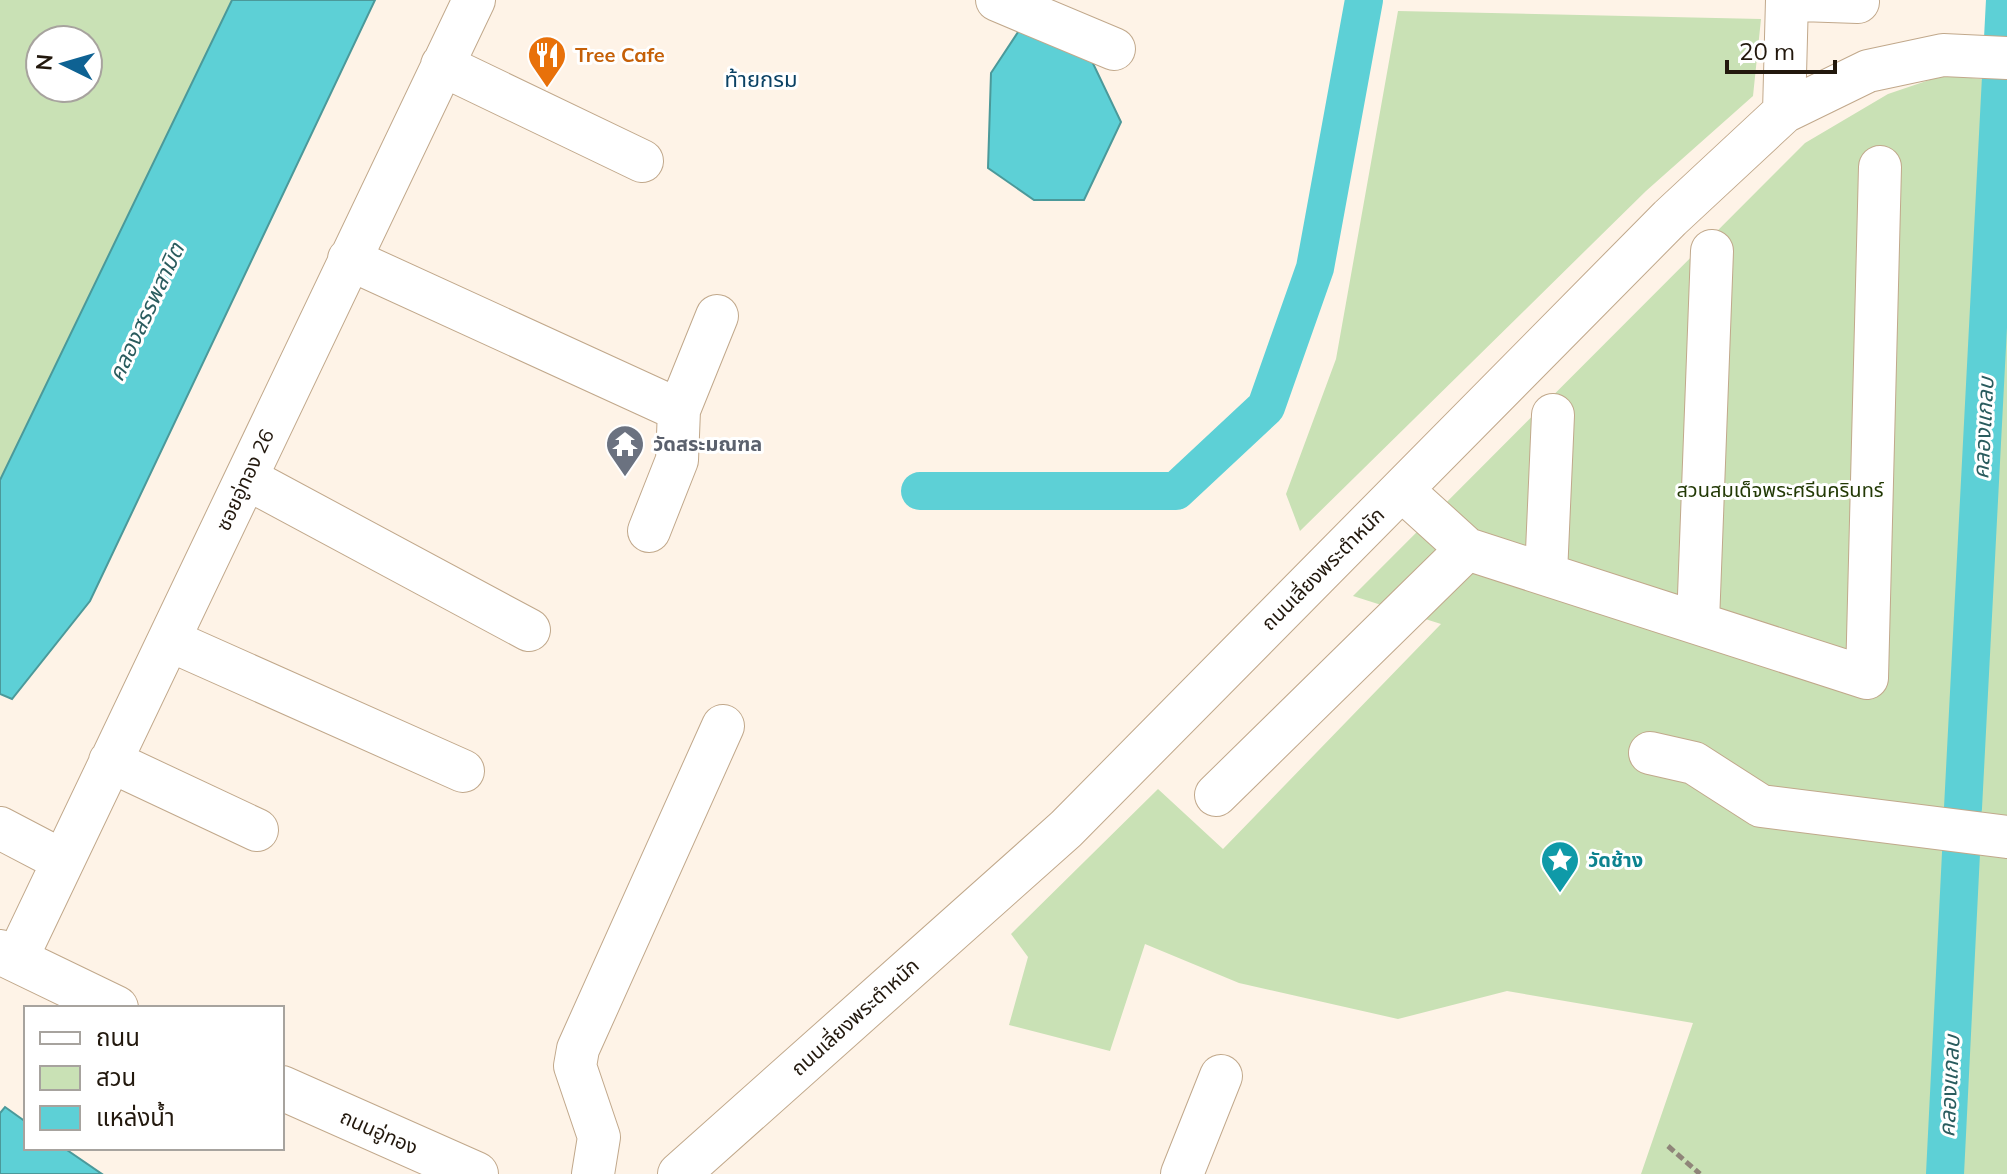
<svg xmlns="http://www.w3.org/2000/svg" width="2007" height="1174" font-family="Mulish,'Noto Sans Thai',sans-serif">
<rect width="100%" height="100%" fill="#fef3e7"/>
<!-- green -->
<path fill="#c9e1b5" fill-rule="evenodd" d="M0,0H232L0,480ZM40,40H88V88H40Z
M1398,11L1761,19L1753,96L1646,191L1300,531L1286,494L1336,359Z
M1944,75L2007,82V1174H1641L1693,1023L1507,991L1398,1019L1239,983L1145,944L1110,1051L1009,1025L1028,957L1011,934L1158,789L1223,849L1441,624L1353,596L1805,143L1888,94Z"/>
<!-- water -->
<path fill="#5dd0d6" stroke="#4b999a" stroke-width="2" d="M232,0H375L90,601L12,699L0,694V480Z
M1022,26L1089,55L1121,122L1084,200H1034L988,168L991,73Z
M5,1107L26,1122V1148H64L102,1174H0V1113Z"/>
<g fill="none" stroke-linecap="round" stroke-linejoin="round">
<!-- canal -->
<path stroke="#5dd0d6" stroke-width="38" d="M920,491H1176L1266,407L1315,268L1364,0
M1963,808L2005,0
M1945,1174L1961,853"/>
<defs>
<path id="minor" d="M997,0L1114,49
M1800,0L1858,2
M442,65L642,161
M1784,112L1787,0
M349,259L679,410L677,460L649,531
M679,410L717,316
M246,478L529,630
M1402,490L1467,549L1867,678L1880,167
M1546,574L1553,415
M1698,622L1712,251
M169,640L463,771
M1650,753L1694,763L1761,806L2007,837
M110,761L257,830
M1216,795L1467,549
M0,828L63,861
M16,960L474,0
M593,1174L599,1137L575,1066L578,1049L723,726
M679,1174L1066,829L1670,218L1784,112L1868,71L1943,55L2007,58
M1182,1174L1221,1076"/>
<path id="major" d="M0,952L116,1008
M282,1088L476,1174"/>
</defs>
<!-- minor casing -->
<use href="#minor" stroke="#c1a88b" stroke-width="44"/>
<!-- major casing -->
<use href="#major" stroke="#c1a88b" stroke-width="46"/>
<!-- path -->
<path stroke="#8f8579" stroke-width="5" stroke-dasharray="8 4" stroke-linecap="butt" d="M1668,1146L1700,1174"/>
<!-- minor -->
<use href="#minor" stroke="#fff" stroke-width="42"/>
<!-- major -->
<use href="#major" stroke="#fff" stroke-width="44"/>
</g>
<!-- icons -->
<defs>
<symbol id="restaurant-pin" viewBox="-11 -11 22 30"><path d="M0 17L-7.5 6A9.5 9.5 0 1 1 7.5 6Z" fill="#e8710a" stroke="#fff"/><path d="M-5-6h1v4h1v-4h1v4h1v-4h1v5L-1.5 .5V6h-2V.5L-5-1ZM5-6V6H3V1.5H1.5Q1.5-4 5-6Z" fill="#fff"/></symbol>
<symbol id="temple-pin" viewBox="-11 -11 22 30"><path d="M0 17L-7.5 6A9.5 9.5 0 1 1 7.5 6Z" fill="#6b7280" stroke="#fff"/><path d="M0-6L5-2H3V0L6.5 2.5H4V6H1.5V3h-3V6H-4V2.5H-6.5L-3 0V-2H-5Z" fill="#fff"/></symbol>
<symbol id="sight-pin" viewBox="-11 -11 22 30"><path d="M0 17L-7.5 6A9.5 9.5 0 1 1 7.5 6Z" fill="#0f9aa8" stroke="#fff"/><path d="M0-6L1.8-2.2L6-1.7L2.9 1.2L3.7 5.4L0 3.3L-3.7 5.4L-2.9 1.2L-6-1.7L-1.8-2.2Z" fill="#fff"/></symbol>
</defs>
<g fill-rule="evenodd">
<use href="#restaurant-pin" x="525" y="33" width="44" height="60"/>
<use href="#temple-pin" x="603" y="422" width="44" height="60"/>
<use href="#sight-pin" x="1538" y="838" width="44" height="60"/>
</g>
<g text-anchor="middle" stroke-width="6" stroke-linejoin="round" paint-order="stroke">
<!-- food labels -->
<g font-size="20" font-weight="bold" fill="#c56008" stroke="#fff" text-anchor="start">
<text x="575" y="62">Tree Cafe</text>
</g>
<!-- worship labels -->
<g font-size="20" font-weight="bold" fill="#5b616d" stroke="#fff" text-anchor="start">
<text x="653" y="451">วัดสระมณฑล</text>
</g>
<!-- street labels -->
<g font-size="20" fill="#22180d" stroke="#fff">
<text transform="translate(245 480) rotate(-65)" y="7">ซอยอู่ทอง 26</text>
<text transform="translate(1323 569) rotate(-45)" y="7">ถนนเลี่ยงพระตำหนัก</text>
<text transform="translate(855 1017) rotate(-42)" y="7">ถนนเลี่ยงพระตำหนัก</text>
<text transform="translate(379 1132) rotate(24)" y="7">ถนนอู่ทอง</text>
</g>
<!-- park labels -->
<g font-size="20" fill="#223905" stroke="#fff">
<text x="1780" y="497">สวนสมเด็จพระศรีนครินทร์</text>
</g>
<!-- culture labels -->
<g font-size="20" font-weight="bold" fill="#0d838f" stroke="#fff" text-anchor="start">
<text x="1588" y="867">วัดช้าง</text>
</g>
<!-- neighbourhood labels -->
<g font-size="22" fill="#0b4264" stroke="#fff">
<text x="761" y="87">ท้ายกรม</text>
</g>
<!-- water labels -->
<g font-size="22" font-style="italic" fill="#2a5c5e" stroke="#fff">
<text transform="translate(146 312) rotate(-65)" y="8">คลองสรรพสามิต</text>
<text transform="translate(1983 428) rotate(-87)" y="8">คลองแกลบ</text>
<text transform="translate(1949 1086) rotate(-87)" y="8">คลองแกลบ</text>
</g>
</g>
<!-- legend -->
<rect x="24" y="1006" width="260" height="144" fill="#ffffff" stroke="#a7a39e" stroke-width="2"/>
<rect x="40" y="1032" width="40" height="12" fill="#ffffff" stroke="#a7a39e" stroke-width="2"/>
<text x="96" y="1046" font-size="24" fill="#22180d">ถนน</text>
<rect x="40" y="1066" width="40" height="24" fill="#c9e1b5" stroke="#a7a39e" stroke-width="2"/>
<text x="96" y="1086" font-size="24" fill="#22180d">สวน</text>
<rect x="40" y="1106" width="40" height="24" fill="#5dd0d6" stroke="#a7a39e" stroke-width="2"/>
<text x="96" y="1126" font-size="24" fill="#22180d">แหล่งน้ำ</text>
<!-- north arrow -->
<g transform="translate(64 64) rotate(275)"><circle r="38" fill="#ffffff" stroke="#a7a39e" stroke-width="2"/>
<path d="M0-6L14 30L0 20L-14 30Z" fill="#0e6293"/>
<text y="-12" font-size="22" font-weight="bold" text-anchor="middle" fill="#22180d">N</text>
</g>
<!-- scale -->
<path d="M1727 60v12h108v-12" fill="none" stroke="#22180d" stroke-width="4"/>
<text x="1739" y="60" font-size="24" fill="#22180d" stroke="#ffffff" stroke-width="6" paint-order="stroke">20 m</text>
</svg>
